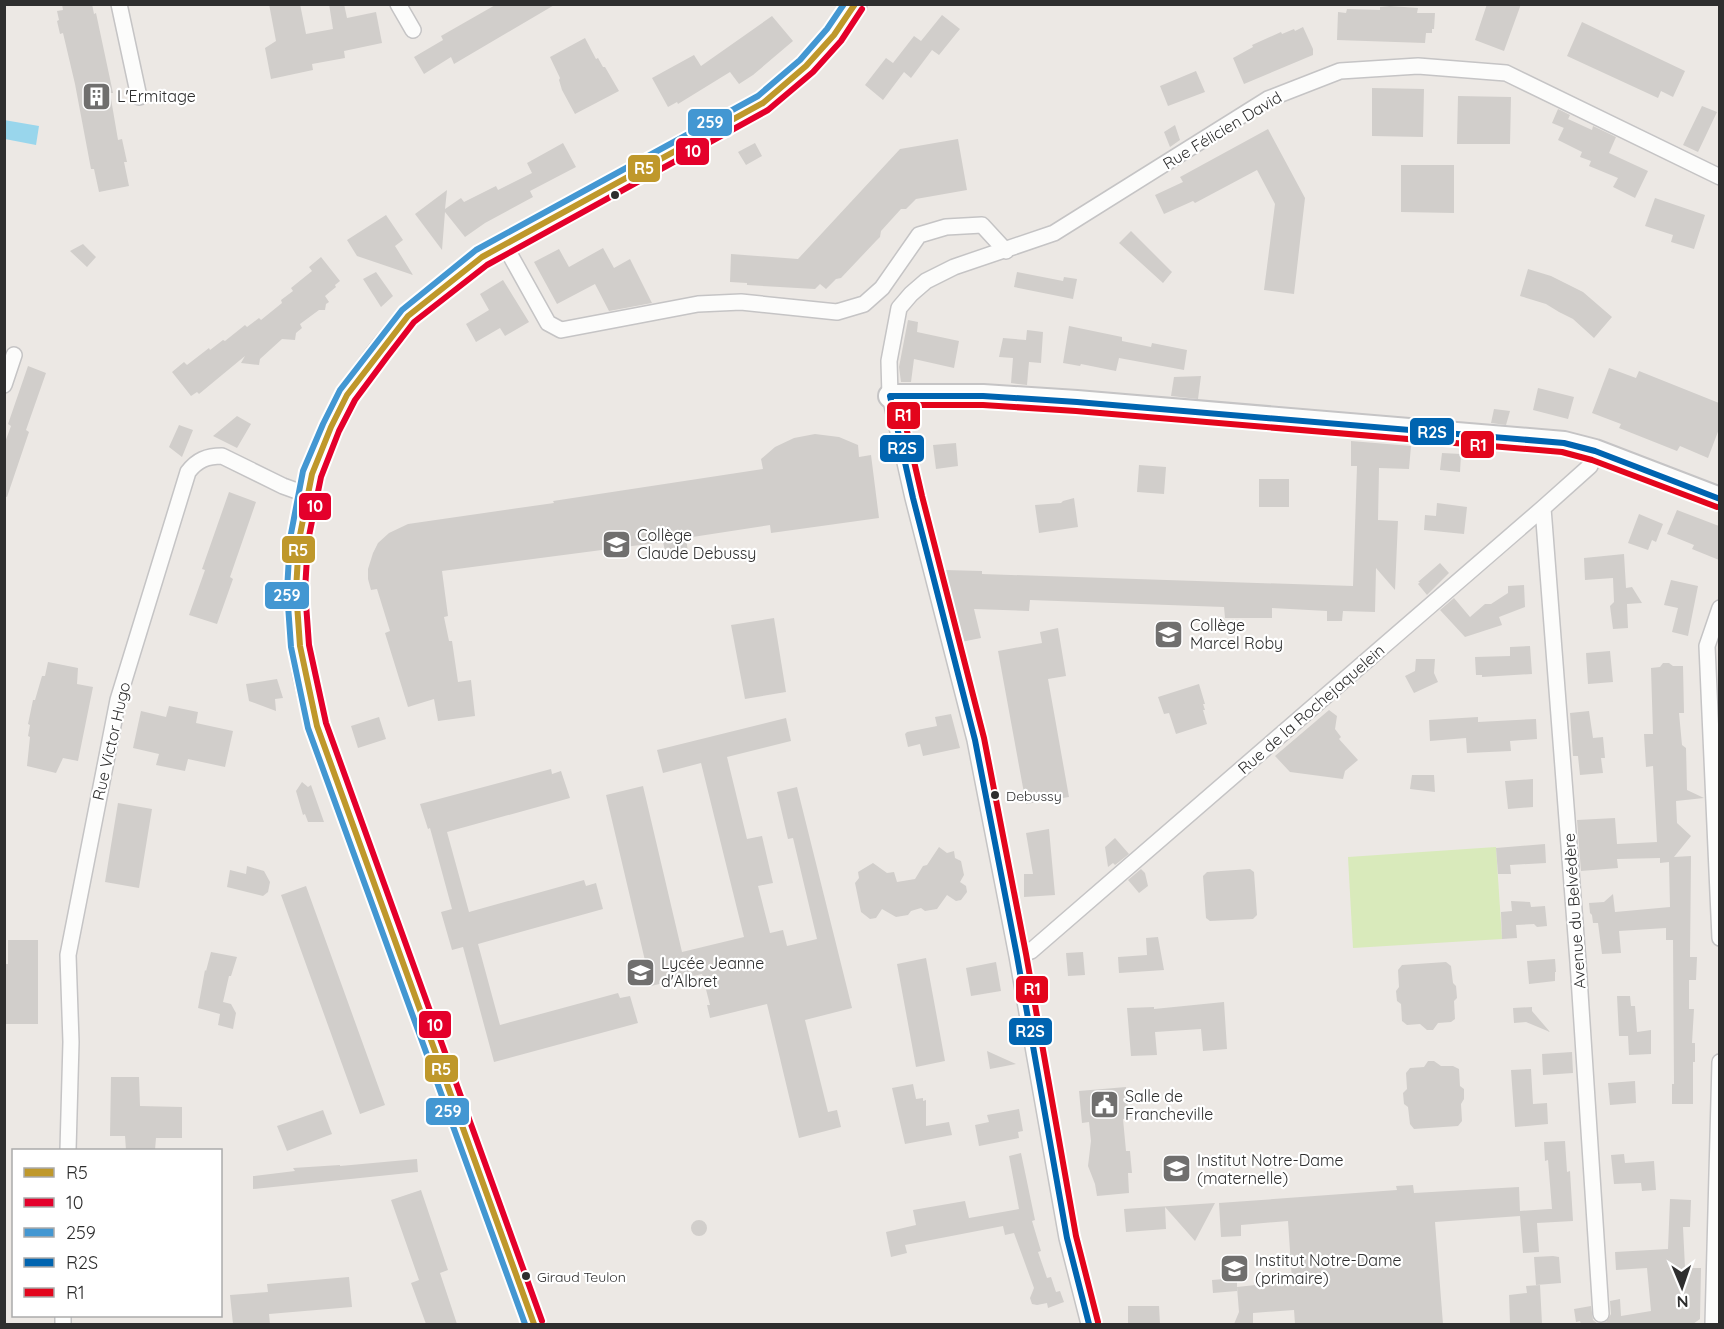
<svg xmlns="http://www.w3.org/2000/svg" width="1724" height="1329" font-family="Quicksand,sans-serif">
<rect width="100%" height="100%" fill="#ece8e4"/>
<!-- pitch -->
<path fill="#d9eabb" d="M1496,847L1502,939L1353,948L1348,857Z"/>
<!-- water -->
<path fill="#99d6ec" d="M4,120L39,126L36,145L5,139Z"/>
<!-- building -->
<path fill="#d1cecb" d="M62,4H92L94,14L96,13L113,93H110L118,140L122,139L127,162H124L129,186L99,192L94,169H91L75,84L63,33L60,34L57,21L59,20L57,11L63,10Z
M269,4H300L306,34L333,29L329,4H344L347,18L376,12L382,43L344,51L345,58L312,64L313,70L271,79L265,48L276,41Z
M497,4H556L454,64L451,57L424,74L414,57L443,40L441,36Z
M1487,4H1521L1504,51L1475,40Z
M1390,6L1418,8L1417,13H1435L1434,29H1432V33H1426L1425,43L1337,40L1338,12L1346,13L1347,9L1380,10V7Z
M942,15L960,29L939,55L932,50L911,78L904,72L883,100L865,85L886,58L893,63L914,36L921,41Z
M772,16L793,41L753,75L739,84L730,72L678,104L677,102L668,107L652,78L694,55L701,66Z
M1582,22L1685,71L1673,97L1661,91L1658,98L1567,56Z
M1303,27L1313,49V55L1244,84L1233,58L1253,47L1252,45L1281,32L1282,34L1294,29L1295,31Z
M585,38L596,59L598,58L603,67H605L619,91L575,114L562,90L559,80L560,78L550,57Z
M1196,71L1205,92L1168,106L1160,86Z
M1372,88L1424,89L1423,137L1372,136Z
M1458,96L1511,97L1510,144H1457Z
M1702,106L1717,112L1698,152L1683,145Z
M1558,109L1570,115L1564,128L1552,123Z
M1568,119L1592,130L1593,126L1616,137L1609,153L1648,171L1635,198L1613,187L1618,178L1589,166L1591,161L1580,157L1582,152L1558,140Z
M1175,125L1180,140L1170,147L1164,132Z
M1268,129L1305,198L1294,294L1264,290L1275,204L1257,170L1195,203L1193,201L1164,214L1155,195L1183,182L1180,177Z
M958,139L967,190L916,199L906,209H901L881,231L880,237L876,241L841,278L836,279L826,289L820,284L815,289L747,285V283L730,282L731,254L798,259L900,149Z
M563,143L576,167L530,191L533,197L485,223L465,237L445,212L442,250L415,214L447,190L445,209L461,198L464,202L496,186L498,190L532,173L527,163Z
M755,143L762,156L746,165L738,152Z
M1401,165H1454V213L1401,212Z
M1655,198L1705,215L1694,249L1671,242L1673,235L1645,226Z
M386,215L403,240L395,246L413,275L357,256L347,240Z
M1131,231L1172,272L1163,283L1119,243Z
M83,244L96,257L87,267L70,251Z
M603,248L614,268L630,259L652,303L609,311L595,284L557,304L534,262L559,249L569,267Z
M321,257L340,281L335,285L336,287L325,296L329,302L326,304L325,310H319L300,324L302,328L296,333L295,340L282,339L260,359L259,365L241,363L245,356L199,394L197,392L191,396L172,372L184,362L187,365L209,348L210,350L223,340L225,341L245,325L247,327L259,318L261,320L282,303L281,300L293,291L291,288L312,271L309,267Z
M1528,269L1551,276L1583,292L1612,317L1594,338L1573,319L1559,312L1546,304L1520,296Z
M376,272L393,296L381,307L363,279Z
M1017,272L1063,281L1064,277L1077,279L1073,299L1014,287Z
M503,280L529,322L505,336L500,328L476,342L466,324L489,310L480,294Z
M908,320L918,322L917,332L959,341L954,368L914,359L911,382H901L899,367Z
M1069,326L1122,337V341L1151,347L1152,343L1187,350L1184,370L1119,358L1116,371L1081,364L1080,366L1063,363Z
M1027,330L1043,332L1041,363L1029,362L1027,385L1011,383L1013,358L999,357L1003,338L1026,340Z
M28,366L46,373L26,430L29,432L7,497L4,496V445L11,426L8,424Z
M1609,368L1636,378L1639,371L1719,403V429L1708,458L1680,446L1677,451L1619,428L1621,424L1592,413Z
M1201,376L1198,399L1171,396L1174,377Z
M1538,388L1574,397L1568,419L1533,410Z
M1494,409L1510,411L1506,425L1491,423Z
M237,416L251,424L237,448L213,436Z
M179,425L193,430L182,457L169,447Z
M815,434L839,437L858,445L859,457L871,455L879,518L771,533L770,525L686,538L688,552L666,555L663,542L442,571L448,616L444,617L449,641H452L458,682L471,680L475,716L438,721L434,699L408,707L385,633L390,631L377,589L371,590L368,579V569L373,553L378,543L389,533L408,524L554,503L553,501L763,469L761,459L775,447L794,438Z
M1351,441L1411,446L1409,469L1379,468L1378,520L1398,521L1395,590L1376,568L1375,612L1343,611L1342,621H1327V611L1272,608V618H1225L1224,607L1030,600L1029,611L974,609L981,638L961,642L944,570L982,571V574L1353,586L1357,466H1351Z
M956,443L958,466L936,469L933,445Z
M1442,453L1461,454L1460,472L1440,470Z
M1139,465L1166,467L1164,494L1137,492Z
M1259,479H1289V507H1259Z
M229,492L256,502L230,577L233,579L217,624L189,615L205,570L202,569Z
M1074,498L1078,527L1039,533L1035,505L1061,503L1063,501Z
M1437,503L1467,507L1464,534L1424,530L1425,515L1436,516Z
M1677,510L1719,526V560L1692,549L1694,545L1667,534Z
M1639,514L1663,524L1656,542L1652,540L1648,550L1628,543Z
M1624,554L1626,588L1632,587L1642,603L1627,604L1628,628L1613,629L1610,606L1614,602L1613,578L1585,580L1584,558Z
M1440,563L1449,573L1427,595L1418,584L1420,582H1418Z
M1671,580L1698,586L1688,636L1672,632L1678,608L1664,605Z
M1524,585L1525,607L1499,617L1502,625L1465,637L1440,610L1454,598L1470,617L1485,604H1491L1508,593V586Z
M774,618L786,692L745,699L731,625Z
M1058,628L1066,676L1048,679L1069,797L1026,804L998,651L1042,643L1040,632Z
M1530,646L1532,674L1482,677V675H1476L1475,657L1510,656V647Z
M1610,651L1613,682L1588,684L1586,653Z
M1416,659H1435L1434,673L1438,682L1414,693L1405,676L1415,671Z
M48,662L78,668L77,684L93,687L78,761L63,758L56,773L27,766L30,737L28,736L30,725L28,724L33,700H35L42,676H45Z
M1663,663H1669L1673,666H1683L1684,713H1679L1682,745L1686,748L1687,790L1704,798L1676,801L1677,823L1691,836L1674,857L1691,856L1690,957H1697L1696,980H1689V1009H1694L1692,1043H1695V1062H1693V1104H1672V1084H1674L1673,940H1666V928L1619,931L1621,953L1602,954L1598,923H1593L1592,915L1590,913L1589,903L1604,902L1613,894L1615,912L1670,907L1669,862L1660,863V858L1617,859L1618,868L1581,871L1577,820L1615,818L1617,844L1657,842L1653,766L1646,767L1644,734H1653L1651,668L1660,667Z
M277,679L283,698L275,699L276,711L249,701L246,684Z
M1199,684L1205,704H1203L1205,710H1203L1207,724L1176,734L1169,713L1164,714L1158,697Z
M169,706L198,712L196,723L233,731L225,767L188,759L185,771L156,765L159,754L133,748L141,711L166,717Z
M1329,710L1337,716L1335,729L1341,737L1339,739L1358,760L1345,771L1343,779L1290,772L1275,756Z
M1589,711L1593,738L1603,737L1605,758H1601L1603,773L1580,775L1578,756H1573L1570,713Z
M951,714L960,748L923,756L920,744L908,747L905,734L907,732L937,726L935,717Z
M379,717L386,739L358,748L351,726Z
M1478,717V722L1536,719L1537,739L1510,741L1511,751L1467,753L1466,738L1430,741L1429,720Z
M786,718L791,741L727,757L747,839L762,836L773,883L758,886L770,933L783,930L787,946L817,939L793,838L788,839L777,792L797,787L852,1008L805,1020L828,1112L837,1110L841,1127L799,1138L767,1004L710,1018L707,1005H710L702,974L651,986L606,795L643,786L682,952L744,937L701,763L663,773L657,750Z
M551,769L552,774L561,771L570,798L447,832L469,912L584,880L586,886L596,883L603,909L478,944L500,1025L618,993L620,998L630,996L638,1023L494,1062L463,947L452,950L441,912L452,909L430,828L428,829L420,804Z
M1412,775H1434L1435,792L1410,789Z
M1533,779V807L1508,809L1505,781Z
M302,782L308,787L311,785L324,822H308L305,814L303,815L296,791Z
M118,803L152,809L139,888L105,882Z
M1049,829L1055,895L1024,897V874H1033L1026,833Z
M1115,838L1129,854L1115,865L1113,863L1108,867L1105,847Z
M1545,844L1546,863L1510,865L1511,874H1498L1496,848Z
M939,847L947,853L954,851L955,858L961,861L964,875L960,882L966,886L967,892L961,900L956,901L947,895L937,909L925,911L921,908L911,911L908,915L896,917L882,909L876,918L870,919L861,912L855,883L859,878L858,872L873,863L887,873L894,872L897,882L915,879L923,866L927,865Z
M247,866L264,871L270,882L268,892L263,896L227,887L230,870L246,874Z
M1141,869L1145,873L1148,886L1139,893L1128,880Z
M1250,869L1254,872L1257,915L1253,919L1210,921L1206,918L1203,876L1207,872Z
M306,886L385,1105L360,1114L281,895Z
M1511,901L1530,902L1531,907L1545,906L1547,926L1537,927L1534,924L1516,925L1517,938L1502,939L1501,912L1512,911Z
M1158,937L1164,970L1119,973L1118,957L1147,955L1146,938Z
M8,940H38V1024H6V964H8Z
M211,952L237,957L231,976H229L223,1002L231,1004L236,1013L233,1029L218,1025L220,1014L198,1008L205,970L206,971Z
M1083,952L1085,975L1068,976L1066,953Z
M926,958L945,1061L916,1067L897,964Z
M1555,959L1556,972H1555V981L1529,984L1527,961Z
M996,962L1001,991L971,996L966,968Z
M1446,962L1451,966L1453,983L1456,986L1457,998L1454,1001L1455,1019L1451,1022L1438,1023L1433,1030H1427L1420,1024L1407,1025L1402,1021L1401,1004L1397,1001L1396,991L1399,987L1398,970L1402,965Z
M1617,996H1630L1631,1006H1635L1637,1032L1651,1030V1054L1629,1055L1628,1036H1619Z
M1224,1002L1227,1049L1203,1051L1201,1029L1155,1032L1157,1055L1131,1056L1127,1008L1154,1007V1009Z
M1532,1007V1011L1550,1032L1526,1022L1514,1023L1513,1008Z
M987,1051L1016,1064L990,1069Z
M1572,1052L1573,1073L1543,1075L1542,1054Z
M1428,1061H1434L1441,1066H1453L1459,1069L1460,1086L1464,1089V1099L1461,1104L1462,1121L1458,1126L1414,1129L1410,1124L1408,1107L1404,1104L1403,1093L1407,1089L1406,1073L1410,1068L1424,1067Z
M1531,1069L1533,1104L1547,1103L1548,1124L1515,1127L1511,1070Z
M111,1077H139L140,1106L182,1107V1138H156L155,1150H126L125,1136H110Z
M1635,1081L1636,1103L1610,1105L1608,1083Z
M913,1084L916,1099L923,1098V1101L926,1100V1126L949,1122L952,1135L905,1144L892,1088Z
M1126,1087L1129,1119H1123L1126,1151H1130L1132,1173H1128L1129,1193L1097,1196L1095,1184L1088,1166L1091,1141L1089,1122L1082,1123L1079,1091Z
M1019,1109L1023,1131L1018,1132L1019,1138L979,1146L975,1125L989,1122L987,1115Z
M323,1110L332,1134L287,1151L277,1126Z
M1565,1141L1567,1172L1570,1171L1573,1221L1537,1223L1539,1252L1523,1253L1520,1216L1435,1222L1443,1324H1295L1294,1310L1253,1313V1324H1234L1239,1312L1237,1287L1292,1281L1288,1221L1241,1225V1236L1221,1237L1219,1203L1397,1190L1396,1186L1413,1185L1414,1193L1519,1187L1520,1211L1549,1209H1552L1548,1160L1545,1161L1544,1142Z
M1021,1153L1035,1220L1032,1221L1041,1251L1038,1252L1047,1278L1051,1277L1056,1292L1060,1291L1064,1302L1048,1308L1047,1303L1037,1305L1032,1304L1030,1298L1034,1288L1014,1233L1005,1235L1003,1226L905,1245L907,1253L891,1257L886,1232L916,1225L913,1210L965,1201L969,1218L1019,1209L1009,1156Z
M1624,1154L1625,1163L1654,1161L1656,1190L1642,1191L1641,1183L1614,1184L1611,1155Z
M417,1159L418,1172L253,1189V1176L295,1171L293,1168L340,1165V1166Z
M421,1190L448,1270L440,1273L457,1324H426L411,1283L419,1280L391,1200Z
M1670,1199L1691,1200L1690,1227H1683L1685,1268H1701L1700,1319L1693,1324H1581L1580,1321L1576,1322L1574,1309L1591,1306L1593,1320L1597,1323L1606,1322L1611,1314L1610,1301L1620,1299L1621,1316L1651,1311L1647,1268L1616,1270L1615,1252L1668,1249Z
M1215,1203L1195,1241L1165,1207L1166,1229L1126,1232L1124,1209Z
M691 1228a8 8 0 1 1 16 0a8 8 0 1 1-16 0Z
M1553,1256L1559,1257L1561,1283L1536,1285L1534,1257Z
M349,1277L352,1307L269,1314L270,1324H233L230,1295L268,1292L267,1284Z
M1237,1278V1291L1213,1293L1212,1280Z
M1540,1285L1542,1324H1510L1509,1295L1527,1293L1526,1286Z
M1128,1306H1159L1160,1324H1128Z"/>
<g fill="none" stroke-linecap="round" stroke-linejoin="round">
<defs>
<path id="street" d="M119,4L139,97
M398,4L413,30
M504,244L548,323L561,330L698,304L741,302L837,312L864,304L882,288L919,235L946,227L982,225L1006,251
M4,385L14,355
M1543,508L1578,962L1601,1314
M1720,608L1707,646L1720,938
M1017,956L1031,951L1543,508L1590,466L1595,451
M68,1150L71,1042L68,955L118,700L188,472C197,460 207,456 222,456L283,486L308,495
M63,1324V1316
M1089,1324L1067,1238L1017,956L975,740L913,498L890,396L889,361L899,308L911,294L926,281L954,267L1054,233L1268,99L1340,71L1418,66L1506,73L1720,177
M1713,1324L1720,1062"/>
<path id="secondary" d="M890,396H983L1077,402L1564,443L1595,451L1720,499
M534,1324L317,726L305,676L300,646L296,590L299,540L312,474L331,427L347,395L380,351L408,316L482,257L763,103L806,66L834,35L855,4"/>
</defs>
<!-- street casing -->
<use href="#street" stroke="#c5c4c5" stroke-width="18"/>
<!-- secondary casing -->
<use href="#secondary" stroke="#c5c4c5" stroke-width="26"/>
<!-- street -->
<use href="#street" stroke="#fcfcfb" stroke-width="15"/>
<!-- secondary -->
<use href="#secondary" stroke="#fcfcfb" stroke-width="22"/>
<defs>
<path id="bus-1" d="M534,1324L317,726L300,646L296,590L299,540L312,474L331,427L347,395L408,316L482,257L763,103L806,66L834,35L855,4"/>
<path id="bus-2" d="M542,1321L326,723L309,645L305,590L308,541L321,477L339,431L355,400L387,357L414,322L487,265L768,110L813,72L841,41L862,9"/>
<path id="bus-3" d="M525,1324L308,728L291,647L287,591L290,539L303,471L323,424L340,390L402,310L476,250L758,96L800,60L827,29L844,4"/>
<path id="bus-4" d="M1089,1324L1067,1238L1017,956L975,740L913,498L890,396H983L1077,402L1564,443L1595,451L1720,499"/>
<path id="bus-5" d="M1098,1322L1076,1236L1026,954L984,738L922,496L901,405H983L1076,411L1562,452L1592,460L1717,507"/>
</defs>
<!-- bus-1 casing -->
<use href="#bus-1" stroke="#fff" stroke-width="10"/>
<!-- bus-2 casing -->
<use href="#bus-2" stroke="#fff" stroke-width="10"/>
<!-- bus-3 casing -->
<use href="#bus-3" stroke="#fff" stroke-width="10"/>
<!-- bus-4 casing -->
<use href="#bus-4" stroke="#fff" stroke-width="10"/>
<!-- bus-5 casing -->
<use href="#bus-5" stroke="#fff" stroke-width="10"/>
<!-- bus-1 -->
<use href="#bus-1" stroke="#bf982b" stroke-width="6"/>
<!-- bus-2 -->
<use href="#bus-2" stroke="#e4002b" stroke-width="6"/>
<!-- bus-3 -->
<use href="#bus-3" stroke="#4397d2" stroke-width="6"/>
<!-- bus-4 -->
<use href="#bus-4" stroke="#0064b0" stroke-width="6"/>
<!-- bus-5 -->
<use href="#bus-5" stroke="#e3051c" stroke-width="6"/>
</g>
<!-- icons -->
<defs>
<symbol id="building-square" viewBox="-11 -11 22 22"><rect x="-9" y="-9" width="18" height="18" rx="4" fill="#706f6e" stroke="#fff"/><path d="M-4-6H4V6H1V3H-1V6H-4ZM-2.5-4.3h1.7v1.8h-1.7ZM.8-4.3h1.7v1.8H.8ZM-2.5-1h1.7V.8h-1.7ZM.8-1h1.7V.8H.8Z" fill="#fff"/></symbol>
<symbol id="school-square" viewBox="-11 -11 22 22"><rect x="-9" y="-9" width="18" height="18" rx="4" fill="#706f6e" stroke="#fff"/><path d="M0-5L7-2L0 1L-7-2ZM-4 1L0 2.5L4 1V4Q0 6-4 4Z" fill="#fff"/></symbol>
<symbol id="civic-square" viewBox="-11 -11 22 22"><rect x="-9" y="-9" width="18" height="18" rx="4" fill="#706f6e" stroke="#fff"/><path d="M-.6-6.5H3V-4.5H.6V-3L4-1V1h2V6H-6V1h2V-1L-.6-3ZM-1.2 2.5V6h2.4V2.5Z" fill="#fff"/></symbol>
</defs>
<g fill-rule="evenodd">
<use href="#building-square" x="80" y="80" width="33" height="33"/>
<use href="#school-square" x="600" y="528" width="33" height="33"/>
<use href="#school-square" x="1152" y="618" width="33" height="33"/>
<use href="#school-square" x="624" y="956" width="33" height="33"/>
<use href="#civic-square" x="1088" y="1088" width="33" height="33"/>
<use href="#school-square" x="1160" y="1152" width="33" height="33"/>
<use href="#school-square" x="1218" y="1252" width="33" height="33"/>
</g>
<!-- markers -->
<g fill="#2e2e2e" stroke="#fff" stroke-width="2">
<circle cx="615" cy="195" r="5"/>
<circle cx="995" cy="795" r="5"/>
<circle cx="526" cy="1276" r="5"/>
</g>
<g text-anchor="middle" stroke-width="4.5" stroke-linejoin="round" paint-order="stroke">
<!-- bus labels -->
<g font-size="14" fill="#2e2e2e" stroke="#fff" text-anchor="start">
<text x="1006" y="801">Debussy</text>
<text x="537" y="1282">Giraud Teulon</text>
</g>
<!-- poi labels -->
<g font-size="16" fill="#2e2e2e" stroke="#fff" text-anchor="start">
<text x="117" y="102">L'Ermitage</text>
<text x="637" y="541">Collège<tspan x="637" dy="18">Claude Debussy</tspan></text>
<text x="1190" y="631">Collège<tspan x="1190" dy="18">Marcel Roby</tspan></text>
<text x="661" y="969">Lycée Jeanne<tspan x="661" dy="18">d'Albret</tspan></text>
<text x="1125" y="1102">Salle de<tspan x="1125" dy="18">Francheville</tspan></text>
<text x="1197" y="1166">Institut Notre-Dame<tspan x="1197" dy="18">(maternelle)</tspan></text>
<text x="1255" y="1266">Institut Notre-Dame<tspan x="1255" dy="18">(primaire)</tspan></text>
</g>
<!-- street labels -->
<g font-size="16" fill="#2e2e2e" stroke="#fff">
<text transform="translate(1222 130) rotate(-31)" y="6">Rue Félicien David</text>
<text transform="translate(1311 709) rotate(-41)" y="6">Rue de la Rochejaquelein</text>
<text transform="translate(111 741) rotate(-77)" y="6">Rue Victor Hugo</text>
<text transform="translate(1574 911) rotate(-94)" y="6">Avenue du Belvédère</text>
</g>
</g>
<g stroke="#fff" stroke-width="2">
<rect x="687" y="108" width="46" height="29" rx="6" fill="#4397d2"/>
<rect x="675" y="137" width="35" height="29" rx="6" fill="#e4002b"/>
<rect x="627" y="154" width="34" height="29" rx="6" fill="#bf982b"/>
<rect x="886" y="401" width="35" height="29" rx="6" fill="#e3051c"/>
<rect x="1409" y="417" width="46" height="29" rx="6" fill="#0064b0"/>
<rect x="1460" y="430" width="35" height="29" rx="6" fill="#e3051c"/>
<rect x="879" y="434" width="46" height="29" rx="6" fill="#0064b0"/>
<rect x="298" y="492" width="34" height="29" rx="6" fill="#e4002b"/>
<rect x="281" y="535" width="35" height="29" rx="6" fill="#bf982b"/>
<rect x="264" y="581" width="46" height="29" rx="6" fill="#4397d2"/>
<rect x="1015" y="975" width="34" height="29" rx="6" fill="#e3051c"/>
<rect x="418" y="1010" width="34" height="29" rx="6" fill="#e4002b"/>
<rect x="1008" y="1017" width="45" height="29" rx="6" fill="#0064b0"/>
<rect x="424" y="1054" width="35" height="29" rx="6" fill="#bf982b"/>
<rect x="425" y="1097" width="45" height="29" rx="6" fill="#4397d2"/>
</g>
<g font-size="16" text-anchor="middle" font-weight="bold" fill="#fff">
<text x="710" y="128">259</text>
<text x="693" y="157">10</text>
<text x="644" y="174">R5</text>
<text x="903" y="421">R1</text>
<text x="1432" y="438">R2S</text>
<text x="1478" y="451">R1</text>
<text x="902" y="454">R2S</text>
<text x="315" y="512">10</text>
<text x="298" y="556">R5</text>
<text x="287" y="601">259</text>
<text x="1032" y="995">R1</text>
<text x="435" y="1031">10</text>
<text x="1030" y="1037">R2S</text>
<text x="441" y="1075">R5</text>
<text x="448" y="1117">259</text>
</g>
<!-- border -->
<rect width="1724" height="1329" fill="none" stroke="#2e2e2e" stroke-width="12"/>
<!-- legend -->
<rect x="12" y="1149" width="210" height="168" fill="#ffffff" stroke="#ababab" stroke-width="1.5"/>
<rect x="24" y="1168" width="30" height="9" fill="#bf982b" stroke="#ababab" stroke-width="1.5"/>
<text x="66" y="1179" font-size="18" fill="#2e2e2e">R5</text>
<rect x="24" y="1198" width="30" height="9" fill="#e4002b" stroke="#ababab" stroke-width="1.5"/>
<text x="66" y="1209" font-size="18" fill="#2e2e2e">10</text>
<rect x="24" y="1228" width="30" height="9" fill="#4397d2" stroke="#ababab" stroke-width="1.5"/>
<text x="66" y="1239" font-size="18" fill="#2e2e2e">259</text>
<rect x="24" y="1258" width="30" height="9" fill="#0064b0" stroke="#ababab" stroke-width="1.5"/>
<text x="66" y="1269" font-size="18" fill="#2e2e2e">R2S</text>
<rect x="24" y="1288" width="30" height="9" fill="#e3051c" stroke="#ababab" stroke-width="1.5"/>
<text x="66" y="1299" font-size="18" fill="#2e2e2e">R1</text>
<!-- north arrow -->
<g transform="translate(1682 1287) rotate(178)" stroke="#ffffff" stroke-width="4.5" paint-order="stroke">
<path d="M0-4.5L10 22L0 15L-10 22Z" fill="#2e2e2e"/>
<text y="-9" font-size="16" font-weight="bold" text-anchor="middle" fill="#2e2e2e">N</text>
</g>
</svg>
